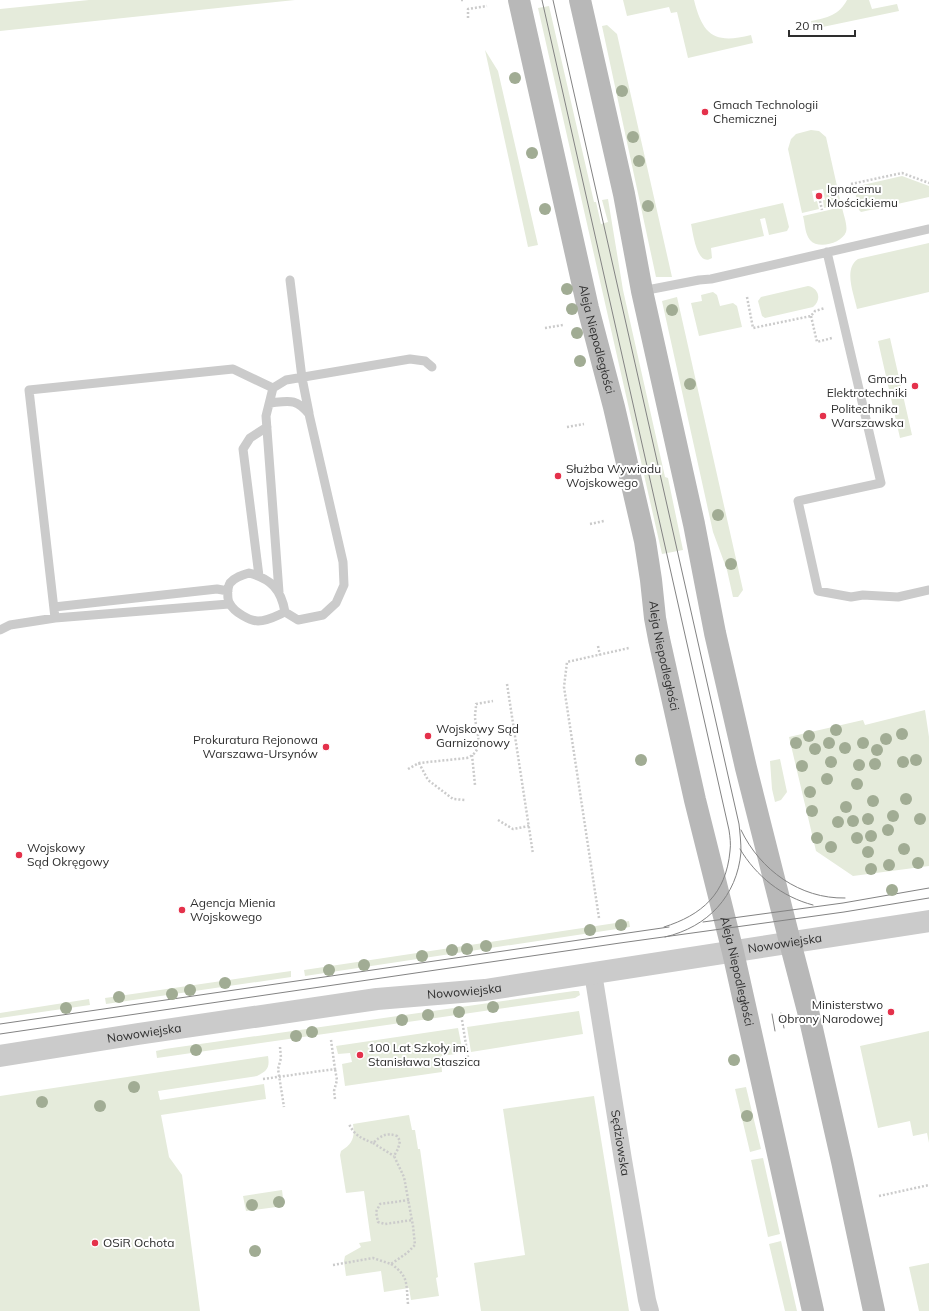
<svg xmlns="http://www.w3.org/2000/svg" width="929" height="1311" font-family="Mulish,sans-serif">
<rect width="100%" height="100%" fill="#fff"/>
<!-- green -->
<path fill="#e5ebdb" d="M89,0H295L0,31V9Z
M623,0H694C703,36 715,44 751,35L753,43L688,58L677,12L671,13L669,7L627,16Z
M847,0H869L872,9L897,4L899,11L813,29L811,21C827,18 839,15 847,0Z
M549,6L594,202H596L601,224L608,222L602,200L608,199L623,290L665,477L668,478L683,550L662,554L538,8Z
M607,25L617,34L672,277H656L602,26Z
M485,50L498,71L538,245L528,247Z
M811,130L819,131L826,137L841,204L824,208L823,200H825L823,189L812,191L814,202L817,201L819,209L802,213L788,149L791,139L796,134Z
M902,176L929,186V197L861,212L859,210L854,187Z
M783,203L789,227L787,231L769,235L765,218L760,219L764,236L711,248L712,258C697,268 693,233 691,224Z
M842,207C843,214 848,225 846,232C842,243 818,250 810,240C805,234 805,224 803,216Z
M929,243V292L857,309C854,294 843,269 858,259Z
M808,286C819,288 822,300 813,307L765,318L762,316L758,301L761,297Z
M713,292L717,295L720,306L733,303L737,306L742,327L699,336L691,303L702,301L701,295Z
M677,297L743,590L738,597H733L727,570L713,532L662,301Z
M890,338L912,435L900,438L878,341Z
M925,710L929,737V866L853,876L816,851L789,737L863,720L865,725Z
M780,759L787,792L781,800L775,802L772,789L770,761Z
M629,921L630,927L305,976L304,970Z
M291,971V977L106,1004L105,998Z
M574,991H579L580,995L575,998L157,1058L156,1051L165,1049Z
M89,999L90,1005L0,1018V1013Z
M579,1011L583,1034L471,1052L467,1027Z
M458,1028L463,1053L441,1056L442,1072L345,1086L342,1064L352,1062L350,1053L338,1054L336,1046Z
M929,1031V1143L927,1133L913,1136L910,1121L878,1128L860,1046Z
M268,1056C270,1068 267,1071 257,1076L158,1091L160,1100L264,1084L266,1099L161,1115L169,1157L182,1175L200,1311H0V1096Z
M746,1087L761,1149L750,1152L735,1089Z
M594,1096L629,1311H481L474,1263L525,1255L503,1109Z
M409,1115L412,1130H415L418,1149H420L438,1277L436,1278L439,1296L411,1300L409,1288L384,1292L381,1271L346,1276L344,1261L345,1256L361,1247L359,1243L371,1241L364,1191L346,1193L340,1155L341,1151C353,1144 355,1137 353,1124Z
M763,1158L780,1234L768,1237L751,1160Z
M282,1190L284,1206L246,1211L243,1196Z
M781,1241L797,1311H785L769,1244Z
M929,1263V1311H919L909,1267Z"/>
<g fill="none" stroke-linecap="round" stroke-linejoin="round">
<!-- path -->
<path stroke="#cbcbcb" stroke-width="2.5" stroke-dasharray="2 2" stroke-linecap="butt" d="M461,0H463
M468,18V9L487,6
M851,184L902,173L929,183
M820,201L822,210
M747,297L753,328L811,316L815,311L825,308
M811,316L817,342L832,338
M545,328L563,325
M567,427L584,424
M590,524L604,521
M598,646L600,655
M507,684L533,854
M472,755L475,785
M419,763L428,780L453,799L465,800
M408,769L419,763L467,758C486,750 476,733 475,717C475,713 476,709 476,704L493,701
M498,820L513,829L529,826
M599,918L564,687L567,662L629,648
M462,1020L468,1057
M280,1047L281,1058L278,1069L284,1107
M263,1079L335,1069L331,1040
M335,1099L334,1091L337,1080L335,1069
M373,1143L394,1156
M879,1196L929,1185
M409,1200L380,1204L376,1212L378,1222L385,1224L412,1220
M391,1264C409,1276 406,1284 408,1304
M333,1265L373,1258L391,1264L407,1253L415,1245L413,1226L404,1177L394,1156L398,1149L400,1141L397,1136C386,1132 381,1136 373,1143C361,1138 355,1136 349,1124"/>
<!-- service -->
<path stroke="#cbcbcb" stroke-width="9" d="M827,252L881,483L798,501L818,591L851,597L863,595L898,597L929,590
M290,280L302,378L309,413
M642,291L699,280L711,279L929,229
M273,388L286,380L410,359L425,361L432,367
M270,403C289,401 296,398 309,414L343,562L344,585L336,603L323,615L298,620L285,612
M249,573C271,579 281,589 285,612C276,616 268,621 258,621C250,621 234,612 230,604C227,600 227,588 230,583C235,577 242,575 249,573Z
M259,576L243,449L250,438L267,427
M54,607L217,589L228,591
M55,618L229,604
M0,630L10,625L55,618L29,390L233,369L273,388L266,416L279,592"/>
<!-- minor -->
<path stroke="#cbcbcb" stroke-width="18" id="s1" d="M593,973L623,1160L647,1300L650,1311"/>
<!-- tertiary -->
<path stroke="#cbcbcb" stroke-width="22" id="s2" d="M0,1056L138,1034L377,999L485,990L929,921"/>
<!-- secondary -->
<g stroke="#b8b8b8" stroke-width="22">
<path id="s3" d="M519,0L588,308L614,407L645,541L651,580L655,618L659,639L695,800L733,952L813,1311"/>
<path d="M580,0L624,194L642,291L694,524L715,633L746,768L790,942L808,1011L842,1161L874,1311"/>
</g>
<!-- tram -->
<path stroke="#838383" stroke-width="1" d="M542,0L729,830C730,837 731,844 730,851C726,894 702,915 664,927
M553,0L739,824C740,833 741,843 741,852C737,896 708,927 665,937
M741,830C760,870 800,899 845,898
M740,849C756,876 782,897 813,905
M703,922L843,903L929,888
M781,1013L784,1028
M772,1014L775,1031
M0,1024L669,927
M0,1034L620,943L844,912L929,898"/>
</g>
<!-- trees -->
<g fill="#a1ac94">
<circle cx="515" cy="78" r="6"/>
<circle cx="622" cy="91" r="6"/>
<circle cx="633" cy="137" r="6"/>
<circle cx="532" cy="153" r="6"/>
<circle cx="639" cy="161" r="6"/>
<circle cx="648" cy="206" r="6"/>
<circle cx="545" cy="209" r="6"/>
<circle cx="567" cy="289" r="6"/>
<circle cx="572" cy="309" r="6"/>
<circle cx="672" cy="310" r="6"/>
<circle cx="577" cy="333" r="6"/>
<circle cx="580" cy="361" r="6"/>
<circle cx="690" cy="384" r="6"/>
<circle cx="718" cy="515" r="6"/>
<circle cx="731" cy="564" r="6"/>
<circle cx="836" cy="730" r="6"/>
<circle cx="902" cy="734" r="6"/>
<circle cx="809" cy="736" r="6"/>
<circle cx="886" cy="739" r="6"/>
<circle cx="796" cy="743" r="6"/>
<circle cx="829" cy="743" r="6"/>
<circle cx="863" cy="743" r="6"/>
<circle cx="845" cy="748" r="6"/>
<circle cx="815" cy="749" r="6"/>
<circle cx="877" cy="750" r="6"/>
<circle cx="641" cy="760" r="6"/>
<circle cx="916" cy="760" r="6"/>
<circle cx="831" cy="762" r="6"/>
<circle cx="903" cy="762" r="6"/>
<circle cx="875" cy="764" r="6"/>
<circle cx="859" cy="765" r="6"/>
<circle cx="802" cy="766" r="6"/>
<circle cx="827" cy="779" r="6"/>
<circle cx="857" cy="784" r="6"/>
<circle cx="810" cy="792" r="6"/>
<circle cx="906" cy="799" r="6"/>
<circle cx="873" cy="801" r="6"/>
<circle cx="846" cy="807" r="6"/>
<circle cx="812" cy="811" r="6"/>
<circle cx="893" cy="816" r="6"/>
<circle cx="868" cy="819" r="6"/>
<circle cx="920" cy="819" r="6"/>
<circle cx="853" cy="821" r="6"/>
<circle cx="838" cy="822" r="6"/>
<circle cx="888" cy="830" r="6"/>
<circle cx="871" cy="836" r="6"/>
<circle cx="817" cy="838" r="6"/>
<circle cx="857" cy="838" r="6"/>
<circle cx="831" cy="847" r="6"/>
<circle cx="904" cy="849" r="6"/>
<circle cx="868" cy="852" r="6"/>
<circle cx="918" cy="863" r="6"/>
<circle cx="889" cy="865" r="6"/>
<circle cx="871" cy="869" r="6"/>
<circle cx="892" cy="890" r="6"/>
<circle cx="621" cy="925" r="6"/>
<circle cx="590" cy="930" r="6"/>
<circle cx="486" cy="946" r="6"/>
<circle cx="467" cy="949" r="6"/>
<circle cx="452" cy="950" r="6"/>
<circle cx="422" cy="956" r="6"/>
<circle cx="364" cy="965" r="6"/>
<circle cx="329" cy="970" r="6"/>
<circle cx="225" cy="983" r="6"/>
<circle cx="190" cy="990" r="6"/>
<circle cx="172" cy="994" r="6"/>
<circle cx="119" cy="997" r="6"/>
<circle cx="493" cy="1007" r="6"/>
<circle cx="66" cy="1008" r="6"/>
<circle cx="459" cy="1012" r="6"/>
<circle cx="428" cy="1015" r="6"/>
<circle cx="402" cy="1020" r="6"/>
<circle cx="312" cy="1032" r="6"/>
<circle cx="296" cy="1036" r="6"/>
<circle cx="196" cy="1050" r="6"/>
<circle cx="734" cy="1060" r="6"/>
<circle cx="134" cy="1087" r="6"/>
<circle cx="42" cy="1102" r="6"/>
<circle cx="100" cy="1106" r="6"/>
<circle cx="747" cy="1116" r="6"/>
<circle cx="279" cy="1202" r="6"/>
<circle cx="252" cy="1205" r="6"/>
<circle cx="255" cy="1251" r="6"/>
</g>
<!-- markers -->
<g fill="#e4314b" stroke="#fff" stroke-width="1.5">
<circle cx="705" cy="112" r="4"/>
<circle cx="819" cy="196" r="4"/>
<circle cx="915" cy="386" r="4"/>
<circle cx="823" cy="416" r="4"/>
<circle cx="558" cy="476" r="4"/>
<circle cx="428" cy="736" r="4"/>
<circle cx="326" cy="747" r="4"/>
<circle cx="19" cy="855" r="4"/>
<circle cx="182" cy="910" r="4"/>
<circle cx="891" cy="1012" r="4"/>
<circle cx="360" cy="1055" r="4"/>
<circle cx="95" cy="1243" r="4"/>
</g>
<g text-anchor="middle" stroke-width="4" stroke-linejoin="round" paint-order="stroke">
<!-- poi labels -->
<g font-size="12" fill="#2e2e2e" stroke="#fff" text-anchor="start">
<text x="713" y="109">Gmach Technologii<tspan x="713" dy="14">Chemicznej</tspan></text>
<text x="827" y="193">Ignacemu<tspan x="827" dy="14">Mościckiemu</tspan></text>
<text x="907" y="383" text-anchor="end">Gmach<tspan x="907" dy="14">Elektrotechniki</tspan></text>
<text x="831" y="413">Politechnika<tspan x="831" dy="14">Warszawska</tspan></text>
<text x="566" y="473">Służba Wywiadu<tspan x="566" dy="14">Wojskowego</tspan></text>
<text x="436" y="733">Wojskowy Sąd<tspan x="436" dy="14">Garnizonowy</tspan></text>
<text x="318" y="744" text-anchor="end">Prokuratura Rejonowa<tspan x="318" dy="14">Warszawa-Ursynów</tspan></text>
<text x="27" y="852">Wojskowy<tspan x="27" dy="14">Sąd Okręgowy</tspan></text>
<text x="190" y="907">Agencja Mienia<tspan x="190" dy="14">Wojskowego</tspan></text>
<text x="883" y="1009" text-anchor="end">Ministerstwo<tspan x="883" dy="14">Obrony Narodowej</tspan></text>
<text x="368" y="1052">100 Lat Szkoły im.<tspan x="368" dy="14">Stanisława Staszica</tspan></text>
<text x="103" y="1247">OSiR Ochota</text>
</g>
<!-- street labels -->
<g font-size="12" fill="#2e2e2e" stroke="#fff">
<text dy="4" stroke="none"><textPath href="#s3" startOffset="348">Aleja Niepodległości</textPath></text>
<text dy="4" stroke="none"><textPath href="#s3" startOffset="672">Aleja Niepodległości</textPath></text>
<text dy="4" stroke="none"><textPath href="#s2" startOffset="793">Nowowiejska</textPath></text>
<text dy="4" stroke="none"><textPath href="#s3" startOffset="996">Aleja Niepodległości</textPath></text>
<text dy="4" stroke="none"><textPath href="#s2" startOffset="469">Nowowiejska</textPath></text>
<text dy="4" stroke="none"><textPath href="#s2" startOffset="146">Nowowiejska</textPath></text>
<text dy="4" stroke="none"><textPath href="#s1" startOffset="172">Sędziowska</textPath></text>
</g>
</g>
<!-- scale -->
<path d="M789 30v6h66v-6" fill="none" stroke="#2e2e2e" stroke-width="2"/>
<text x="795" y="30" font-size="12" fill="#2e2e2e" stroke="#ffffff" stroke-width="3" paint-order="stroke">20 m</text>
</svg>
